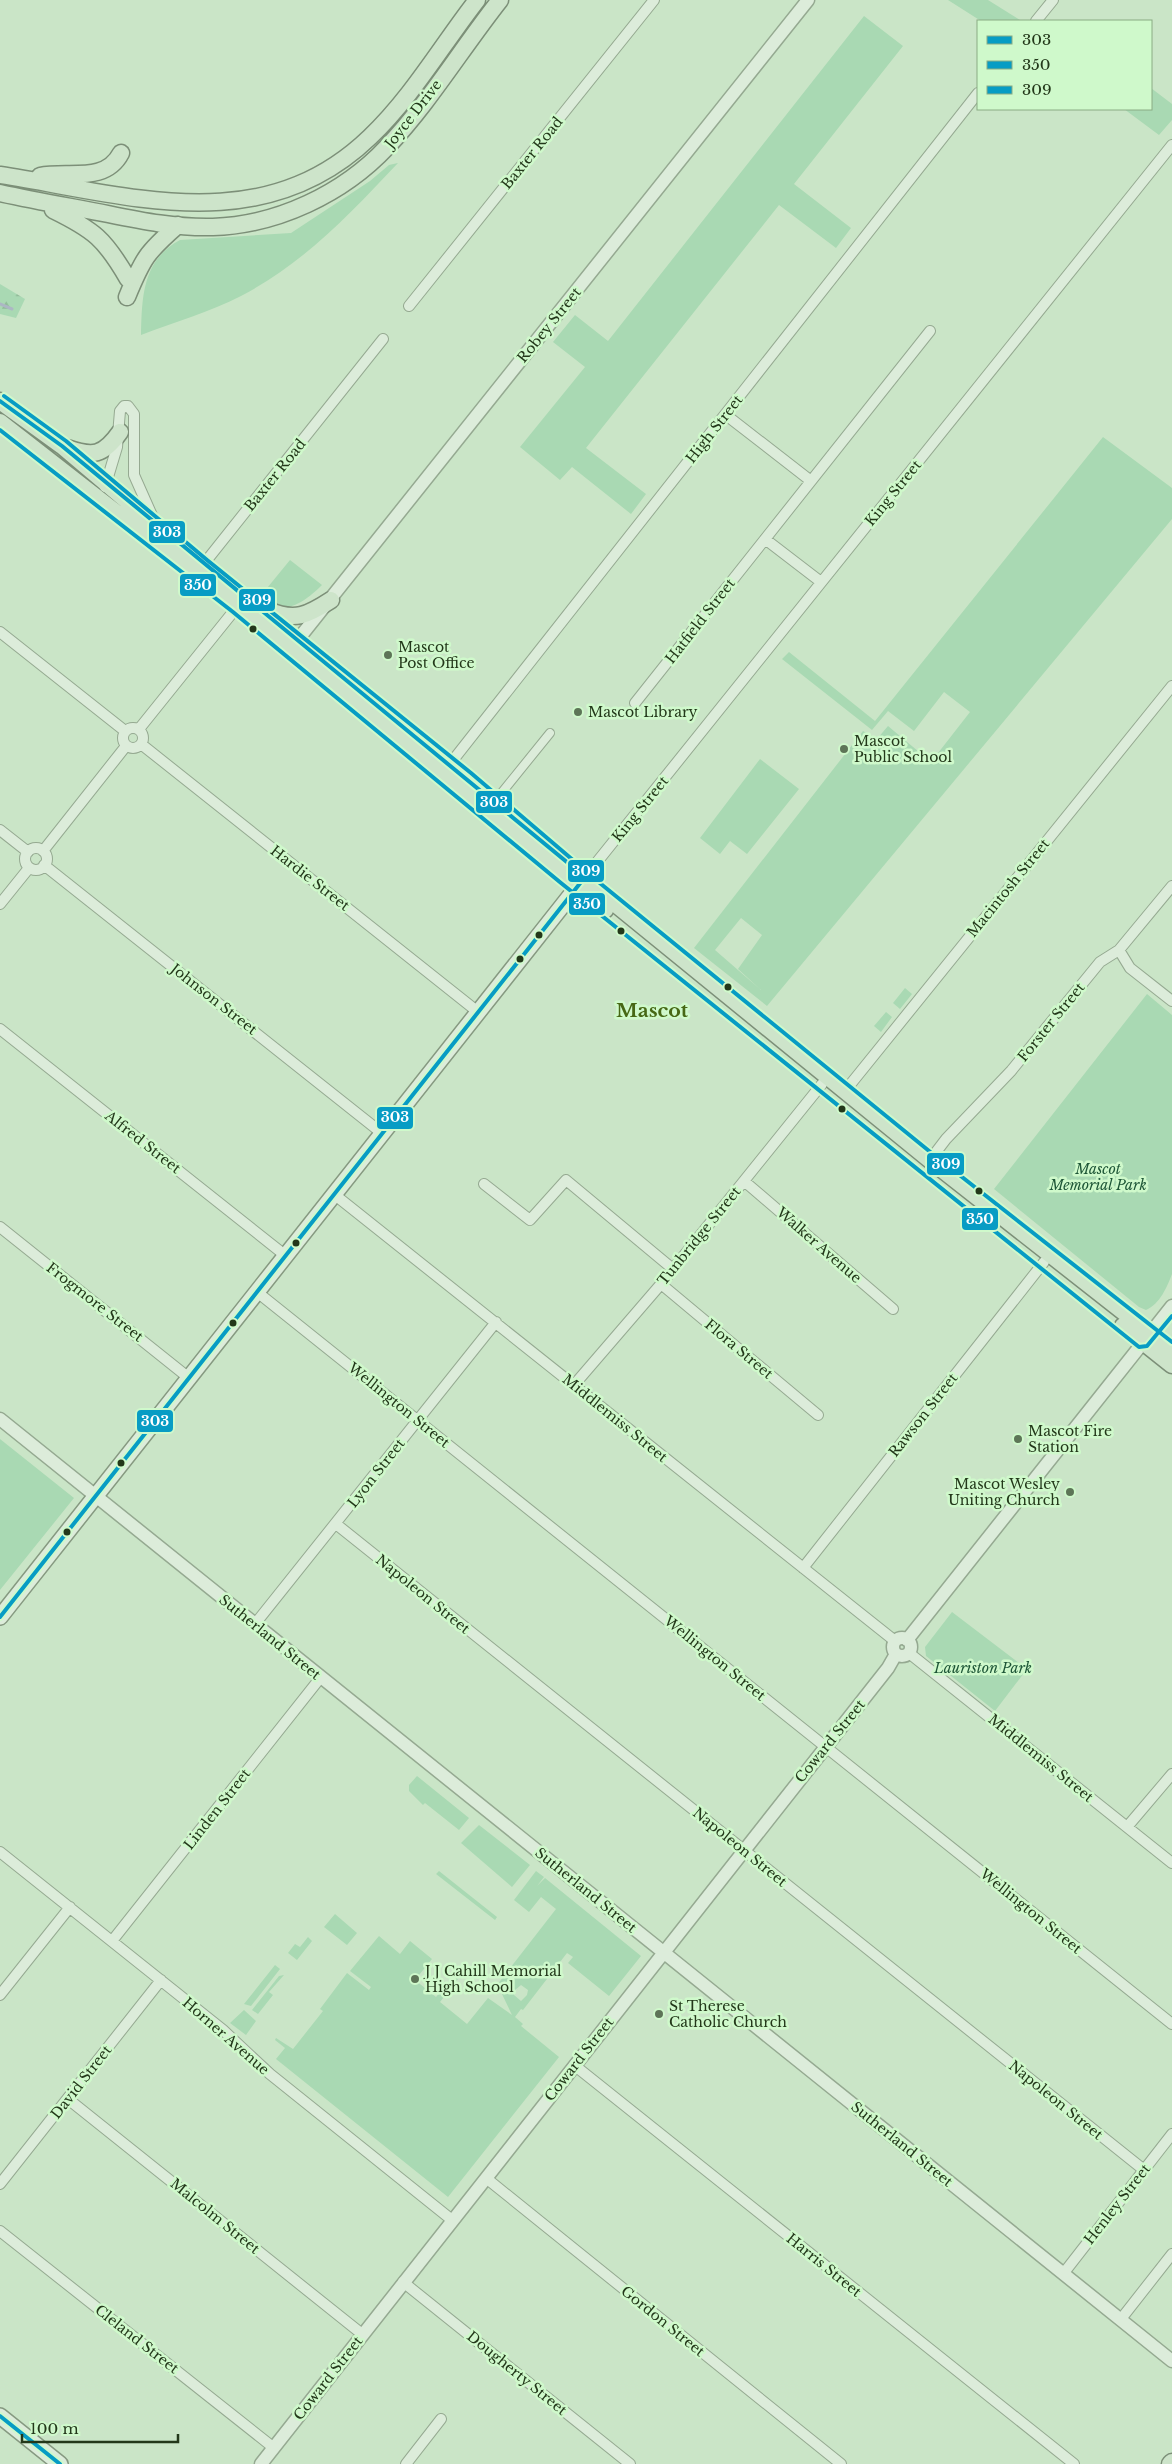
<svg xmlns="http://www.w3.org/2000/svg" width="1172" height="2464" font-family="'Libre Baskerville',serif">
<defs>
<pattern id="forest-firs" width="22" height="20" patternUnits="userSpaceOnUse" patternTransform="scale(1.25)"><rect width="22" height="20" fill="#a9d9b3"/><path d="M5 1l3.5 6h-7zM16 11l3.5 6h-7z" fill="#91bb99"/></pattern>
</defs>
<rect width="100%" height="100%" fill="#cae5c7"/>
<!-- green -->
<path fill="#a9d9b3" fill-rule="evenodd" d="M948,0H988L1020,20L981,21Z
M864,16L903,46L794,184L851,228L836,248L779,205L586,448L646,494L631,514L572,467L560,480L520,447L585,367L553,342L575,315L608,341Z
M1151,88L1172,104V120L1159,135L1124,109H1151Z
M398,163C350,214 304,263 241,296C210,312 174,322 141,335C142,298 142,260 180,240L291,233L370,181L389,165Z
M1103,437L1172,488V519L767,1006L694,948L863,731L877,739L888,726L931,762L970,712L944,692L914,731L888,711L872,730L782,659L789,652L875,721ZM741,918L762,935L738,969L761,990L715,950Z
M290,560L322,585C313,594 293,612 279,606C274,604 268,597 263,593Z
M760,759L799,789L747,854L730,841L720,854L700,838Z
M905,988L912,994L900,1009L893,1003Z
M1147,994L1172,1015V1274C1167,1287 1160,1304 1146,1310L1139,1307L994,1189Z
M886,1012L892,1017L881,1032L874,1026Z
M0,1439L74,1498L0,1590Z
M952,1612L1027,1669L995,1711L926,1656L925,1647Z
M417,1776L469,1818L459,1830L425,1803L423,1805L409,1791V1785Z
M479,1825L530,1865L512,1887L461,1843Z
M439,1871L497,1917L495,1920L436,1874Z
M536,1871L544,1877L537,1886L545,1878L641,1956L609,1996L568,1963L573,1957L567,1953L523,2010L521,2009L515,2017L523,2024L521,2026L559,2057L448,2197L276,2059L285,2048L275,2040L276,2038L293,2049L323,2011L320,2009L347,1973L369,1990L371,1987L350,1971L379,1936L400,1954L410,1941L432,1959L415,1980L436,1997L454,1976L458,1979L440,2002L467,2024L488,1998L512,2015L501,1992L514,1993V1995L521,2001L527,1995L528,1990L521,1985L514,1991L501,1990L497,1985L556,1909L541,1897L529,1912L514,1900Z
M335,1914L357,1933L347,1945L324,1927Z
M308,1937L312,1941L297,1960L288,1953L295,1944L300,1947Z
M275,1965L280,1969L251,2006L244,2004Z
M284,1975L269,1992L273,1995L258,2014L252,2010L279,1976Z
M244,2010L256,2021L246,2035L230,2023Z"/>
<!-- forest -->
<path fill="url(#forest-firs)" d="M0,284L25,299L16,318L0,314Z"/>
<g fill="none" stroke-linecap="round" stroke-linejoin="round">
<!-- stream -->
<path stroke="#acb7c4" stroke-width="3" d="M0,304L12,309"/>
<defs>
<path id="pedestrian" d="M495,801L550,733"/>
<path id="minor" d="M1036,21L1053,0
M409,306L654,0
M726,415L811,481
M105,487L117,447L120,411L124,406H128L134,414V475L154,520
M765,539L821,582
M203,565L383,339
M0,632L125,731
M635,703L930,331
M123 738a10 10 0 1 1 20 0a10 10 0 1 1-20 0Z
M139,729L237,607
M141,744L478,1012
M450,764L978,93
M0,830L28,852
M25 859a11 11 0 1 1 22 0a11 11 0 1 1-22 0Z
M43,851L126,746
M44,865L383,1134
M585,877L1172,145
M0,904L29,868
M1119,950L1130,968L1172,1001
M0,1029L286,1256
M845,1091L1172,686
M930,1160L946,1139L1011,1071L1100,962L1119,950L1172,886
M744,1181L893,1309
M484,1184L530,1220L566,1180L673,1269
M335,1195L895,1641
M0,1227L189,1378
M661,1284L818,1415
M257,1292L1172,2024
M574,1385L661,1284L822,1084
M336,1524L1144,2170
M803,1568L1044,1262
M255,1624L496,1322
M909,1653L1172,1863
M1127,1827L1172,1774
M0,1852L223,2030L270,2074L452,2220
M112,1941L321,1677
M0,1995L70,1907
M574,2065L1074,2464
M68,2099L362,2334
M486,2178L841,2464
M0,2184L161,1980
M0,2231L274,2448
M1063,2274L1172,2134
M403,2282L630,2464
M1121,2319L1172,2254
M406,2464L441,2419"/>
<path id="tertiary" d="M292,647L808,0
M0,1419L1172,2361
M893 1647a9 9 0 1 1 18 0a9 9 0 1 1-18 0Z
M907,1640L1172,1306
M261,2464L888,1668L896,1654"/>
<path id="secondary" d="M0,1617L585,877
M0,2416L60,2464"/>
<path id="primary" d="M0,175C129,195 262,241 370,137C412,97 442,45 477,0
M40,176C68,170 105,184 121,153
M0,193C36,201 72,207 108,214C142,221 177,228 213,227C277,225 343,194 387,147C429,103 462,48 500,0
M53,210C94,230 105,239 128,279
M127,297C143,258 147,252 178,225
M0,401L62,446L203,565L467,778L597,889L930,1160L1172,1350
M0,422L237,607L605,910
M67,448C93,457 103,456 120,432
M268,610C295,622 308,615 331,600
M1123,1326L1172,1365
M1170,2464L1172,2462"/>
</defs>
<!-- pedestrian casing -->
<use href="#pedestrian" stroke="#95a991" stroke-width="10"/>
<!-- minor casing -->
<use href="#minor" stroke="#95a991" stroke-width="12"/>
<!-- tertiary casing -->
<use href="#tertiary" stroke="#95a991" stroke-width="15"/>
<!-- secondary casing -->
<use href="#secondary" stroke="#869981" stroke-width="18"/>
<!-- primary casing -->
<use href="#primary" stroke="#7c8f78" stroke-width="19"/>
<!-- pedestrian -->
<use href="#pedestrian" stroke="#dcecda" stroke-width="8"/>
<!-- minor -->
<use href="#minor" stroke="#dcecda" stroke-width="10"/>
<!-- tertiary -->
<use href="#tertiary" stroke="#dcecda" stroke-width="12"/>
<!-- secondary -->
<use href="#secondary" stroke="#dcecda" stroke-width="15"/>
<!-- primary -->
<use href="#primary" stroke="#cde4ca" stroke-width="16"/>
<defs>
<path id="bus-1" d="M0,401L62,446L585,877L0,1617
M0,2416L60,2464"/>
<path id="bus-2" d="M0,430L233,612L561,883L1139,1347L1147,1346L1172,1316"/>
<path id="bus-3" d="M4,396L66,441L207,560L471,773L601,884L934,1155L1172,1342"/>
</defs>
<!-- bus-1 casing -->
<use href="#bus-1" stroke="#cff9cb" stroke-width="8"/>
<!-- bus-2 casing -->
<use href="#bus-2" stroke="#cff9cb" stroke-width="8"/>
<!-- bus-3 casing -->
<use href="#bus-3" stroke="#cff9cb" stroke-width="8"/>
<!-- bus-1 -->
<use href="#bus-1" stroke="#079cc4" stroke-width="4"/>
<!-- bus-2 -->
<use href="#bus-2" stroke="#079cc4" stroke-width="4"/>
<!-- bus-3 -->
<use href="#bus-3" stroke="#079cc4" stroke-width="4"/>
</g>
<!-- markers -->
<g fill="#23381a" stroke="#cff9cb" stroke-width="2">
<circle cx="253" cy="629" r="4.5"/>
<circle cx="621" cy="931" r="4.5"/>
<circle cx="539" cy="935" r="4.5"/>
<circle cx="520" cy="959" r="4.5"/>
<circle cx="728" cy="987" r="4.5"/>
<circle cx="842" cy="1109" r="4.5"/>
<circle cx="979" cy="1191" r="4.5"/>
<circle cx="296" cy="1243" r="4.5"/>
<circle cx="233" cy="1323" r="4.5"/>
<circle cx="121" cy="1463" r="4.5"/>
<circle cx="67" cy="1532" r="4.5"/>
</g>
<g fill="#5d7557" stroke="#cff9cb" stroke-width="2">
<circle cx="388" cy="655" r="5"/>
<circle cx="578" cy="712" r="5"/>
<circle cx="844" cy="749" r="5"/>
<circle cx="1018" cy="1439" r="5"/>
<circle cx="1070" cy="1492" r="5"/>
<circle cx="415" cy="1979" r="5"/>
<circle cx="659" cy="2014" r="5"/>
</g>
<g text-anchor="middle" stroke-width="5" stroke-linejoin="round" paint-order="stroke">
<!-- street labels -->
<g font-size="14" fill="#23381a" stroke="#cff9cb">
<text transform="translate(413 114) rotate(-52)" y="5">Joyce Drive</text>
<text transform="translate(532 153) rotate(-51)" y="5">Baxter Road</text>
<text transform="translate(549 325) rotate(-51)" y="5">Robey Street</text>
<text transform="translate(714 429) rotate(-52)" y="5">High Street</text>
<text transform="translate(275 475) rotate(-51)" y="5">Baxter Road</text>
<text transform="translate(893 493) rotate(-51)" y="5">King Street</text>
<text transform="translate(700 621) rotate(-52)" y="5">Hatfield Street</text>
<text transform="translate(640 809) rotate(-51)" y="5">King Street</text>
<text transform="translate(310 878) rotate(38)" y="5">Hardie Street</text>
<text transform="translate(1008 888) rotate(-51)" y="5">Macintosh Street</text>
<text transform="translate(214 999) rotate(38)" y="5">Johnson Street</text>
<text transform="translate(1051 1022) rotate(-51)" y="5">Forster Street</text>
<text transform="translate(143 1142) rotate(38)" y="5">Alfred Street</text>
<text transform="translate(699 1236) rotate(-51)" y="5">Tunbridge Street</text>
<text transform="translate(819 1245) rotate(41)" y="5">Walker Avenue</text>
<text transform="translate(95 1302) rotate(38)" y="5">Frogmore Street</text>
<text transform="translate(739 1349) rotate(40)" y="5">Flora Street</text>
<text transform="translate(399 1405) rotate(39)" y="5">Wellington Street</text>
<text transform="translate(923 1415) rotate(-52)" y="5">Rawson Street</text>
<text transform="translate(615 1418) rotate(39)" y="5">Middlemiss Street</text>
<text transform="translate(376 1473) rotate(-52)" y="5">Lyon Street</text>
<text transform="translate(423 1594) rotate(39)" y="5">Napoleon Street</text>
<text transform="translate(270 1637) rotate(39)" y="5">Sutherland Street</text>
<text transform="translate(715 1658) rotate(39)" y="5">Wellington Street</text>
<text transform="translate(830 1741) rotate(-51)" y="5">Coward Street</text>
<text transform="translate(1041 1758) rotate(39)" y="5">Middlemiss Street</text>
<text transform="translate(217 1809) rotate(-52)" y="5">Linden Street</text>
<text transform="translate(740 1847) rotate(39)" y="5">Napoleon Street</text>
<text transform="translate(586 1890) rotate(39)" y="5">Sutherland Street</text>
<text transform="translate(1031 1911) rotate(39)" y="5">Wellington Street</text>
<text transform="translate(226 2036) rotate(41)" y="5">Horner Avenue</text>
<text transform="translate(579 2059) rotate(-52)" y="5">Coward Street</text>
<text transform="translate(81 2082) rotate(-52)" y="5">David Street</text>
<text transform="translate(1056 2100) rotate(39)" y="5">Napoleon Street</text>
<text transform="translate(902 2144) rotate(39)" y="5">Sutherland Street</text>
<text transform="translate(1117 2204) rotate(-52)" y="5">Henley Street</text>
<text transform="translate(215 2216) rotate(39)" y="5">Malcolm Street</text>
<text transform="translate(824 2265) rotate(39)" y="5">Harris Street</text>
<text transform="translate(663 2321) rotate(39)" y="5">Gordon Street</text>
<text transform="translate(137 2339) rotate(38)" y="5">Cleland Street</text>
<text transform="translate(517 2373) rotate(39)" y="5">Dougherty Street</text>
<text transform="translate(328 2378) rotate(-52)" y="5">Coward Street</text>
</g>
<!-- poi labels -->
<g font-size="14" fill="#23381a" stroke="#cff9cb" text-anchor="start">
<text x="398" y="652">Mascot<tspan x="398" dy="16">Post Office</tspan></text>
<text x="588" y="717">Mascot Library</text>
<text x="854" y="746">Mascot<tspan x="854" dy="16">Public School</tspan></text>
<text x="1028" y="1436">Mascot Fire<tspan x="1028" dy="16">Station</tspan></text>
<text x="1060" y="1489" text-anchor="end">Mascot Wesley<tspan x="1060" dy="16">Uniting Church</tspan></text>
<text x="425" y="1976">J J Cahill Memorial<tspan x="425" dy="16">High School</tspan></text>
<text x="669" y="2011">St Therese<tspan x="669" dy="16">Catholic Church</tspan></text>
</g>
<!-- park labels -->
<g font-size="14" font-style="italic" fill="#1e5637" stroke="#cff9cb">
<text x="1098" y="1174">Mascot<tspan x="1098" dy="16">Memorial Park</tspan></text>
<text x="983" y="1673">Lauriston Park</text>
</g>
<!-- district labels -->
<g font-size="19" font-weight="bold" fill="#476815" stroke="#cff9cb">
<text x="652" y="1017">Mascot</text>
</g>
</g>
<g stroke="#cff9cb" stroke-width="2">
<rect x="148" y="520" width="38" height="24" rx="5" fill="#079cc4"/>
<rect x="179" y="573" width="38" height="24" rx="5" fill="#079cc4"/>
<rect x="238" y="588" width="38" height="24" rx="5" fill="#079cc4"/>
<rect x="475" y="790" width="38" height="24" rx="5" fill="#079cc4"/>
<rect x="567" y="859" width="38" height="24" rx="5" fill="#079cc4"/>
<rect x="568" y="892" width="38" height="24" rx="5" fill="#079cc4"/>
<rect x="376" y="1106" width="38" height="24" rx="5" fill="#079cc4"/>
<rect x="926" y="1152" width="39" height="24" rx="5" fill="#079cc4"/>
<rect x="961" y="1207" width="38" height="24" rx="5" fill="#079cc4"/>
<rect x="136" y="1409" width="38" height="24" rx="5" fill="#079cc4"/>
</g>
<g font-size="14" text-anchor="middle" font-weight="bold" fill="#fff">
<text x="167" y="537">303</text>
<text x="198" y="590">350</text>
<text x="257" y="605">309</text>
<text x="494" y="807">303</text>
<text x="586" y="876">309</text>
<text x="587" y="909">350</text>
<text x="395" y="1122">303</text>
<text x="946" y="1169">309</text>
<text x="980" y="1224">350</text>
<text x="155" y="1426">303</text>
</g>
<!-- legend -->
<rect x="977" y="20" width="175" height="90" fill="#cff9cb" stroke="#8aac84"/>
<rect x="987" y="36" width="25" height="8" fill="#079cc4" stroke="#8aac84"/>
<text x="1022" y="45" font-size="15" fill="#23381a">303</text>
<rect x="987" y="61" width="25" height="8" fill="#079cc4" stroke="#8aac84"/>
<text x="1022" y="70" font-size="15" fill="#23381a">350</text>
<rect x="987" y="86" width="25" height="8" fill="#079cc4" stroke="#8aac84"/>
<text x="1022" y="95" font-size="15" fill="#23381a">309</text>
<!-- scale -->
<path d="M22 2434v8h156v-8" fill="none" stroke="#23381a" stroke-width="2.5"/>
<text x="30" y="2434" font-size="15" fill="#23381a" stroke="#cff9cb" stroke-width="4" paint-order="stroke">100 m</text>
</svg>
